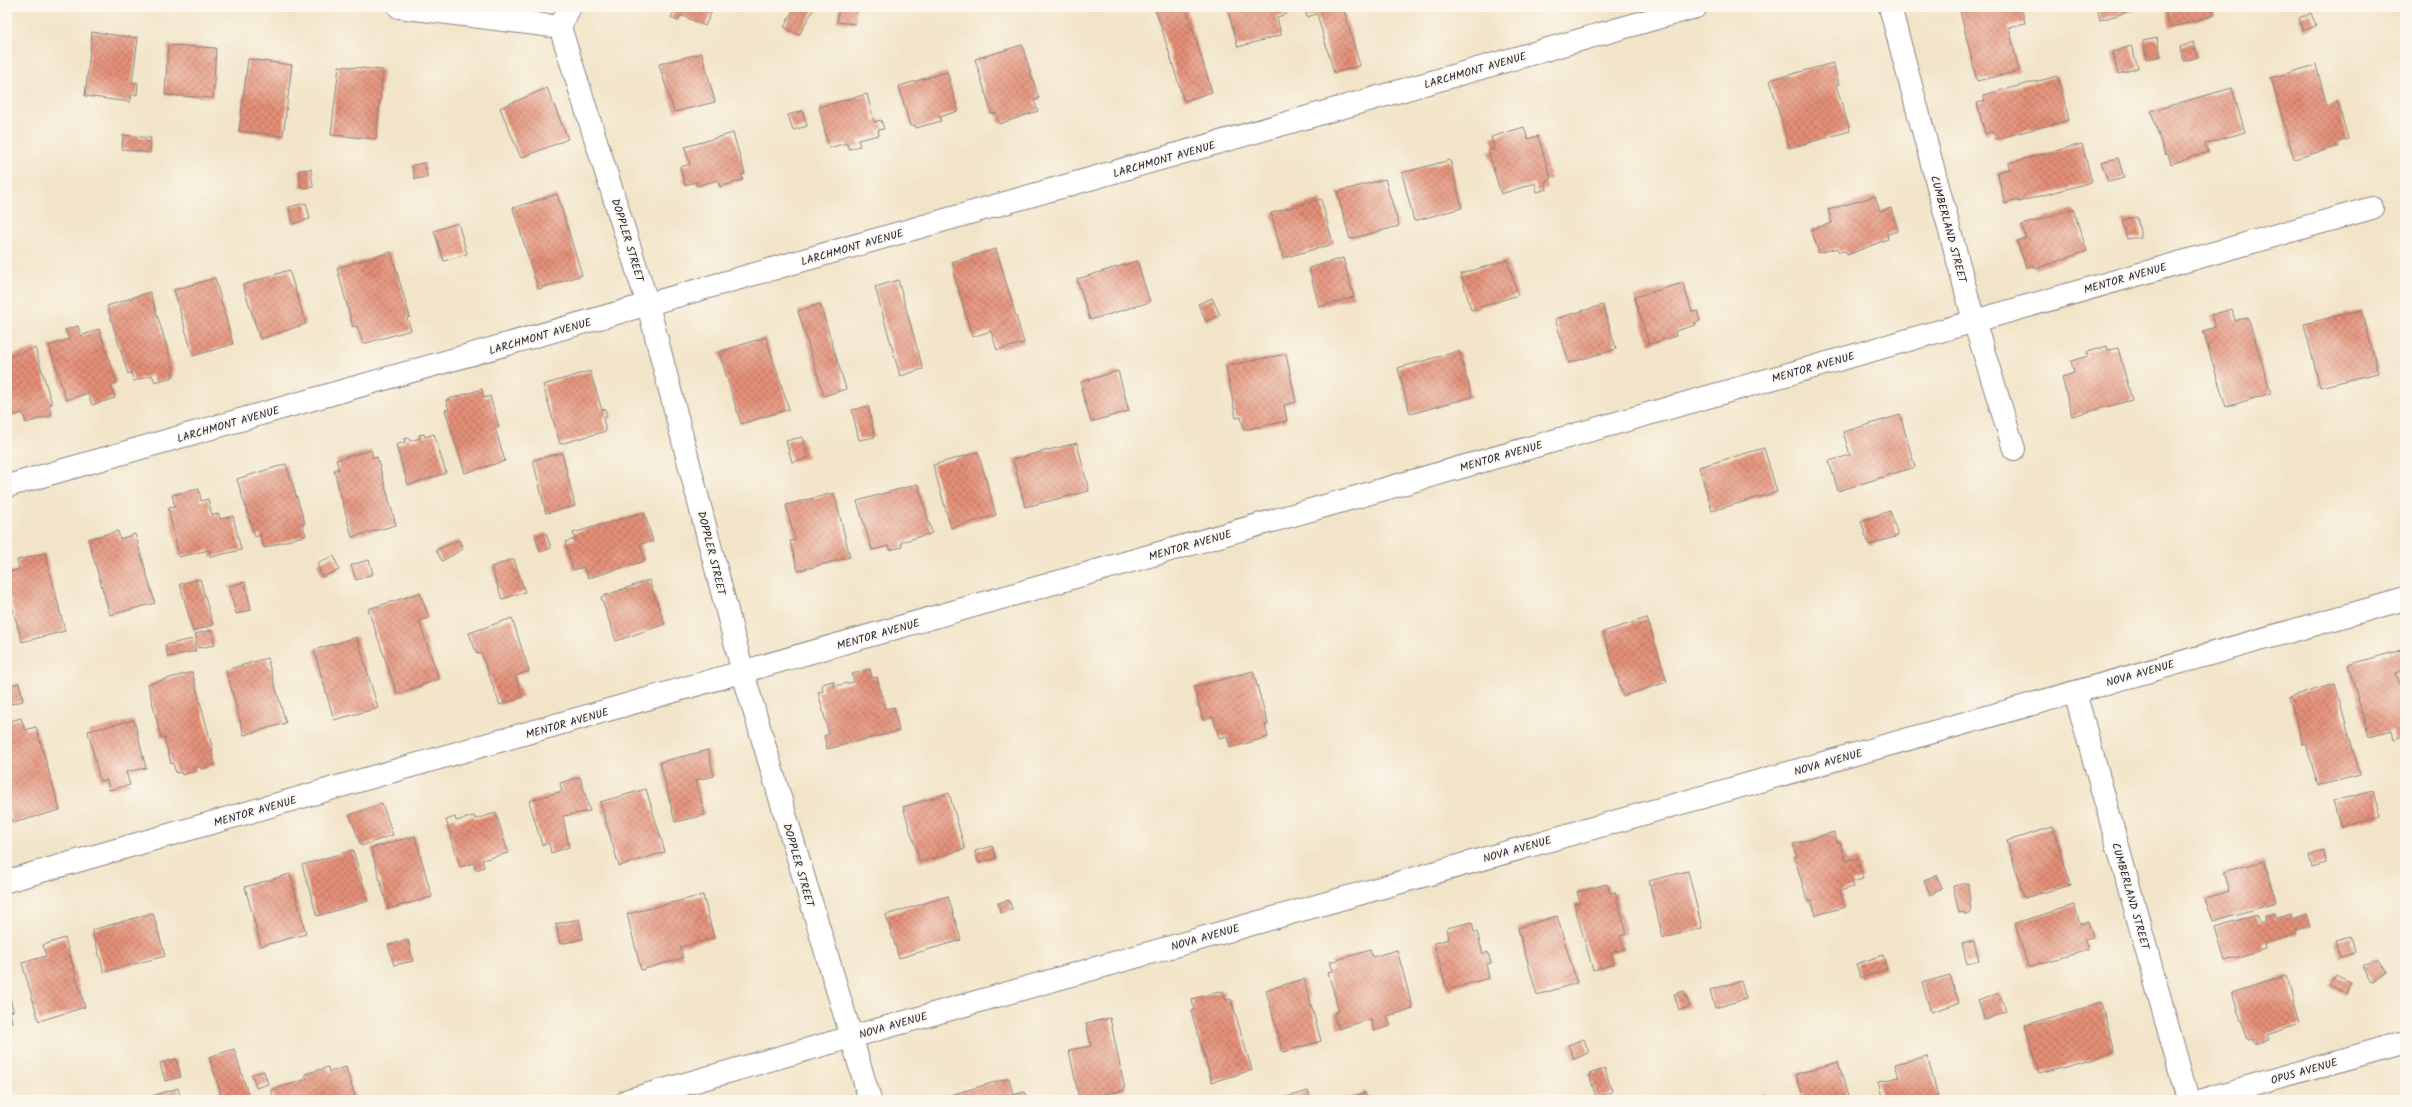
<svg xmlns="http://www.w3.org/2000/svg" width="2412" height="1107" font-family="Kalam,sans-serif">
<defs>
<pattern id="building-cross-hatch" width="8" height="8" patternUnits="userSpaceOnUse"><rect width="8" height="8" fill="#e49077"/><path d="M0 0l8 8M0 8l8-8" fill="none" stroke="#b87563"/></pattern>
</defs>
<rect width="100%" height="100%" fill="#fbf7ec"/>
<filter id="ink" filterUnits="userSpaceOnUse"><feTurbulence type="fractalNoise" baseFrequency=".025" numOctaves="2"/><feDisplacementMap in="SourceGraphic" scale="8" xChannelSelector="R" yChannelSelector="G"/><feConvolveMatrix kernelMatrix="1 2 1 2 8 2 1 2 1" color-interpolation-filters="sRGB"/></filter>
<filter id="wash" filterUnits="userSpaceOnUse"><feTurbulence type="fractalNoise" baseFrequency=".012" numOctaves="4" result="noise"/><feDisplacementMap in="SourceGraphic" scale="16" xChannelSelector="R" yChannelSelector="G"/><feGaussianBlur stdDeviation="0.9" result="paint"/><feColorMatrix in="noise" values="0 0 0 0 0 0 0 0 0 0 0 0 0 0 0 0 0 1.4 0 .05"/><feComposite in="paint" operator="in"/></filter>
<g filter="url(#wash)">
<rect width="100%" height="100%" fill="#f2e4c8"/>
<g id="blocks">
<!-- building -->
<path fill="url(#building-cross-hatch)" d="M669,7H714L705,26L681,15L678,21L671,18L674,11L668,9Z
M795,7H807L813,10L799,35L784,27Z
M839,7H856L855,24L837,22Z
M1155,7H1186L1212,92L1184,101Z
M1227,7H1284L1287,14L1277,17L1281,35L1238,47Z
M1304,7H1343L1360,66L1334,73L1317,14L1307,17Z
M1959,7H2021L2025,23L2009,27L2019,71L1977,81Z
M2097,7H2146L2100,20Z
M2164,7H2213L2215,15L2170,28Z
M2311,13L2316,26L2303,30L2299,18Z
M92,32L138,38L132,83H138L137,95L132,94L130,102L85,96Z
M2157,38L2161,56L2147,59L2143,41Z
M2194,42L2198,57L2184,61L2180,47Z
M168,45L216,48L213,98L165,95Z
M1022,45L1039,99L1034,101L1038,111L999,124L996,113L992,114L975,59Z
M2131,46L2138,68L2118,74L2112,52Z
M702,53L715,102L674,112L659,64Z
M248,59L292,65L283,136L239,131Z
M1833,63L1839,84L1836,85L1850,131L1789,148L1770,80Z
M2316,65L2327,106L2338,102L2348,139L2338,142L2339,146L2294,159L2271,78Z
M339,66L383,70L376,139L331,135Z
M947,72L958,111L940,117L941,121L916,128L915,125L910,126L899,86Z
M2058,76L2069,120L1995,139L1993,131L1985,134L1977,103L1985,101L1983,95Z
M547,88L568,139L521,158L500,108Z
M2232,88L2245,132L2205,144L2208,152L2171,164L2168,154L2165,155L2151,111Z
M867,94L874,122L881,120L884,129L878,130L879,135L858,140L860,146L849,149L847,143L829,148L819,107Z
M802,111L807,126L793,130L788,115Z
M1524,127L1528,139L1538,136L1551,179L1545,181L1547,189L1537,192L1535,183L1501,194L1488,151L1494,149L1491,137Z
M733,133L745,174L741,175L743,180L720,187L718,180L697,186L696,182L685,185L680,167L690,164L685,147Z
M123,135L151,138L150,153L122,149Z
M2082,144L2092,182L2018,202V200L2005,204L1997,172L2010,169L2008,163Z
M2118,158L2124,178L2108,182L2101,162Z
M1450,160L1462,208L1414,221L1402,173Z
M425,163L427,177L415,179L412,165Z
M311,169L313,187L301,188L299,170Z
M1385,179L1399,226L1350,239L1337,192Z
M557,194L582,275L538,289L513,208Z
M1875,196L1880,211L1891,208L1898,231L1887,234L1888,239L1847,255L1846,251L1839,252L1837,248L1819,253L1811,229L1832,223L1828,210Z
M1321,199L1333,244L1283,258L1271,213Z
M306,203L310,219L293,224L289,207Z
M2073,209L2087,251L2035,269L2034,265L2026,267L2017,241L2026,238L2022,225Z
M2137,217L2141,237L2127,239L2122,220Z
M458,223L467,254L444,261L434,231Z
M996,249L1024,343L997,350L991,331L972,337L954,274L955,273L952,262Z
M391,252L410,317L407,318L411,330L363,344L357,326L353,327L337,268Z
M1343,258L1354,297L1319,307L1309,268Z
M1507,260L1518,295L1471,310L1461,274Z
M1137,261L1150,302L1090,320L1077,279Z
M289,270L306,324L260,339L243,285Z
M215,278L233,344L193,356L174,290Z
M898,280L923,369L900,376L875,287Z
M1683,283L1692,312L1697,311L1700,321L1695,323L1696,325L1675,331L1676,336L1649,344L1634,297Z
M150,292L174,370L172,371L173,377L155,382L152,375L134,381L131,372L128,374L107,306Z
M1212,298L1220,315L1206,321L1198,304Z
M820,304L846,389L824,396L798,311Z
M1603,305L1616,349L1569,363L1555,319Z
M2232,309L2235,321L2248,317L2271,393L2226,407L2203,331L2215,327L2211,315Z
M2362,310L2378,373L2320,387L2304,324Z
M78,326L81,336L99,329L117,383L111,385L115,398L92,405L88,393L66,400L49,346L69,339L65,330Z
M766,337L789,409L741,424L719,352Z
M7,344L10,356L35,348L52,404L49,405L52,415L26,423L23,413L7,417Z
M2107,346L2108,350L2118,348L2132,400L2072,416L2062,377L2074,373L2071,361L2088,356L2087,352Z
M1459,351L1472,397L1410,414L1398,368Z
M1286,354L1296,402L1284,405L1287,421L1244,430L1241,417L1236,418L1226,366Z
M590,371L602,410L605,409L607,417L603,418L606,431L560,444L543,385Z
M1118,371L1129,411L1091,422L1081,389H1083L1081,382Z
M482,389L484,398L490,396L499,427L495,428L505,461L465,473L445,410L449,409L446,400Z
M868,406L875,437L859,440L852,410Z
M1900,415L1915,467L1838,491L1829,461L1850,455L1843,432Z
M424,434L425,437L434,434L446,473L408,485L396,445L405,442L404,439L409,438L410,441L420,438L419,435Z
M802,437L808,458L792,462L786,441Z
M1077,443L1089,491L1025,507L1013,459Z
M1764,448L1777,492L1712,511L1699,467Z
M371,450L373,458L377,457L396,525L352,537L334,470L339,469L336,460Z
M978,452L996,515L951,528L933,465Z
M562,453L575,506L546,513L533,460Z
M286,464L305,523L302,524L306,535L264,548L260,535L255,537L237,479Z
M918,484L932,533L901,542L902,547L890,550L889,546L872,550L857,501Z
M199,489L201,501L208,499L212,515L219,514L220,519L233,516L241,550L211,557L209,550L179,557L168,508L175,507L172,495Z
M834,493L850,557L798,571L790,541L795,540L786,505Z
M1890,511L1898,536L1869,545L1861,521Z
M644,512L653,541L640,544L645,561L588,578L584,567L573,570L565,542L575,539L573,533Z
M118,531L120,539L135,534L155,603L110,615L88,539Z
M546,533L551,548L540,552L535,536Z
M459,540L463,549L442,561L436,550Z
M45,553L65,631L22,642L7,588V573L19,569L17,560Z
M334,556L339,570L322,577L317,563Z
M514,559L525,592L502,599L491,567Z
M369,560L373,574L356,580L351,565Z
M200,579L213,625L193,631L180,584Z
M649,580L665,624L616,641L601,597Z
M245,582L251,610L236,614L229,586Z
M420,593L429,618L419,621L439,679L397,694L368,609Z
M512,618L529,671L515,676L523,697L500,705L481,653L477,654L469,633Z
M1647,618L1667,682L1623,696L1603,632Z
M212,630L215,645L198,648L195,634Z
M357,637L378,708L334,720L314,650Z
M193,639L196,651L168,657L165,645Z
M2401,650L2405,670L2396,673L2400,685L2405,684V726L2401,727L2404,736L2394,739L2392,730L2369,737L2348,665Z
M267,658L286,723L244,735L226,670Z
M870,669L872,678L877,677L885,709L894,707L899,731L827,749L824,736L829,734L818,692L823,691L822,684L833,681L834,686L854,682L852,674Z
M1253,671L1268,724L1265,725L1268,737L1230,748L1227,736L1219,738L1213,717L1203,720L1194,687Z
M192,672L213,750L212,751L215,765L201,769L200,766L195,768L196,771L182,775L181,772L176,773L173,763L171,764L164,737L161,738L148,684Z
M19,683L23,701L7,705V686Z
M2335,684L2360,775L2318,786L2306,744L2303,745L2289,697Z
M21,718L25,730L36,727L60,810L13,823L7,804V722Z
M134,720L146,768L126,772L130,785L109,790L107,780L100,781L88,731Z
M708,750L714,776L696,780L705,815L675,822L660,762Z
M580,777L590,811L563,816L569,847L551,853L549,843L542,845L529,801L562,791L560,783Z
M646,789L665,852L619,866L600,802Z
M2374,791L2381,817L2341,827L2333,801Z
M949,793L965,849L920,862L903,807Z
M382,803L393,835L361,846L350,815Z
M496,813L508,853L482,860L484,867L476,870L474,863L460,867L446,820L455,817L456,821L474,816L475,819Z
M2053,827L2071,885L2024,898L2007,841Z
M1834,832L1837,842H1840L1846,861L1857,858L1863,879L1852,882L1853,887L1840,891L1845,907L1816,915L1811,901L1808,902L1794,857L1797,856L1793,844Z
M415,836L432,897L388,909L371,848Z
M992,846L996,858L979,863L975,851Z
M353,850L368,901L317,916L302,865Z
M2324,851L2326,863L2312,867L2309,855Z
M2264,861L2276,903L2213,921L2205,898L2229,891L2223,872Z
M1688,871L1702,928L1663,938L1649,881Z
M290,874L306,934L261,946L245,887Z
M1937,875L1942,889L1930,895L1924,880Z
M1968,883L1971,913L1964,914V912L1959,913L1953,886Z
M1607,884L1610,893L1615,892L1627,934L1620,936L1625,949L1611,953L1614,964L1593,970L1574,904L1580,902L1577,892Z
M703,895L714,938L680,947L683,958L641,970L627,914Z
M948,896L961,940L899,958L886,915Z
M1009,900L1012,909L1001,913L998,903Z
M2074,905L2080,924L2088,921L2093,937L2084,939L2088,950L2028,967L2015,923Z
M153,913L165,956L104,972L92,930Z
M2274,913L2275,919L2291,914L2292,919L2306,914L2310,926L2296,930L2297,934L2264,944L2265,949L2225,961L2215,927L2256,915L2259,923L2266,921L2265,916Z
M1557,916L1577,983L1537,995L1518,928Z
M579,919L583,939L560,944L556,924Z
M1472,922L1474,932H1477L1483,954L1488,952L1491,963L1486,964L1489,978L1447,990L1434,943L1449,939L1447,928Z
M2351,936L2355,953L2340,957L2335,940Z
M65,938L85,1007L39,1021L22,963L46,956L43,945Z
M408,940L413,961L394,965L388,945Z
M1974,941L1979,961L1967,964L1962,944Z
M1370,950L1372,957L1397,950L1413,1009L1387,1016L1390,1026L1374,1031L1371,1019L1338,1029L1334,1013L1339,1011L1328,972L1333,971L1330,962Z
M1883,955L1887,969L1861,978L1856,964Z
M2377,958L2387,973L2372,982L2363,966Z
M1950,975L1959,1003L1931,1012L1922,983Z
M2287,975L2300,1024L2267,1035L2269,1040L2255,1044L2253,1039L2248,1040L2232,993Z
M2335,975L2351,982L2345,994L2329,986Z
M1304,979L1321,1041L1283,1052L1266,990Z
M1741,981L1746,999L1715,1008L1710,990Z
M7,983L13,1011L10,1012L12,1022L7,1024Z
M1223,991L1226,1000L1231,999L1252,1070L1212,1082L1191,1011L1194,1010L1192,999Z
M1684,991L1690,1007L1679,1010L1674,994Z
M1999,993L2006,1011L1985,1020L1978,1001Z
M2101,1003L2115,1052L2040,1073L2025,1025Z
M1110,1018L1125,1090L1079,1099L1069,1050L1091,1046L1086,1023Z
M1584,1039L1589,1053L1574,1059L1568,1045Z
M234,1049L250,1100H201L221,1094L209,1057Z
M1927,1056L1939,1100H1883L1878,1082L1899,1077L1895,1064Z
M176,1059L181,1077L165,1081L160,1063Z
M1838,1062L1849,1100H1804L1796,1074Z
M328,1067L329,1072L346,1067L356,1100H274L271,1090L307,1079L305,1074Z
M1605,1069L1612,1092L1596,1097L1589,1074Z
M264,1071L268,1084L256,1088L252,1074Z
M1009,1078L1013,1095L1025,1092L1028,1100H948L947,1096Z
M178,1088L181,1100H139Z
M1308,1091L1310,1100H1280L1279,1099Z
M1365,1092L1368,1100H1350V1098Z
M1766,1095L1768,1100H1750Z"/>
</g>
</g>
<g filter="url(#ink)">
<use href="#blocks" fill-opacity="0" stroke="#8a8382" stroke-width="1"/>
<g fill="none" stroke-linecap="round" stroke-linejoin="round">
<defs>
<path id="minor" d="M399,7L560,27
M570,7L560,27L648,305L743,673L870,1100
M1890,7L1974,321L2014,449
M2075,692L2188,1100
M7,881L2372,208
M628,1100L2405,599
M2202,1100L2405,1042"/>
<path id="tertiary" d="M7,486L1696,7"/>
</defs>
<!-- minor casing -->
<use href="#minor" stroke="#8a8382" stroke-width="24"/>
<!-- tertiary casing -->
<use href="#tertiary" stroke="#8a8382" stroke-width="24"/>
<!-- minor -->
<use href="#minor" stroke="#fff" stroke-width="22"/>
<!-- tertiary -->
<use href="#tertiary" stroke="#fff" stroke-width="22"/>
</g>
</g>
<g text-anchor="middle" stroke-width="3.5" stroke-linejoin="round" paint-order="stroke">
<!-- street labels -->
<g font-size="11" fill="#22223b" stroke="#fbf7ec">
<text transform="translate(1475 70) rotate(-16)" y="4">LARCHMONT AVENUE</text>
<text transform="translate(1164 159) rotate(-16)" y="4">LARCHMONT AVENUE</text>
<text transform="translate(1949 229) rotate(75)" y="4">CUMBERLAND STREET</text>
<text transform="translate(628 240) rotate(73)" y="4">DOPPLER STREET</text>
<text transform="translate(852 247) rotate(-16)" y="4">LARCHMONT AVENUE</text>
<text transform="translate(2125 278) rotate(-16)" y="4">MENTOR AVENUE</text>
<text transform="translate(540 336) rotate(-16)" y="4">LARCHMONT AVENUE</text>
<text transform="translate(1813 367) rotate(-16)" y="4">MENTOR AVENUE</text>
<text transform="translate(228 424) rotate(-16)" y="4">LARCHMONT AVENUE</text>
<text transform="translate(1501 456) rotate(-16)" y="4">MENTOR AVENUE</text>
<text transform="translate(1190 545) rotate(-16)" y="4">MENTOR AVENUE</text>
<text transform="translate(712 553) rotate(76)" y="4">DOPPLER STREET</text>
<text transform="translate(878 634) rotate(-16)" y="4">MENTOR AVENUE</text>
<text transform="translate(2140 673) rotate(-16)" y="4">NOVA AVENUE</text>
<text transform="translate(567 723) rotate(-16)" y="4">MENTOR AVENUE</text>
<text transform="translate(1828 762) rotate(-16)" y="4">NOVA AVENUE</text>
<text transform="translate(255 811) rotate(-16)" y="4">MENTOR AVENUE</text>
<text transform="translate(1517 849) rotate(-16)" y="4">NOVA AVENUE</text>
<text transform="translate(799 865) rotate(74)" y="4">DOPPLER STREET</text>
<text transform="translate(2131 896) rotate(74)" y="4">CUMBERLAND STREET</text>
<text transform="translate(1205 937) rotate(-16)" y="4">NOVA AVENUE</text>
<text transform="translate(893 1025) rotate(-16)" y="4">NOVA AVENUE</text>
<text transform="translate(2304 1071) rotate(-16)" y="4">OPUS AVENUE</text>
</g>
</g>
<!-- margin -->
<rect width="2412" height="1107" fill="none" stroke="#fbf7ec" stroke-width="24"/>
</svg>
